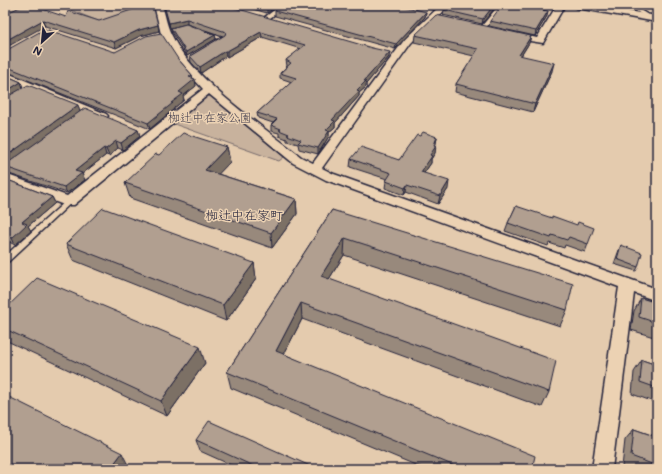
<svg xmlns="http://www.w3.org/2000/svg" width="662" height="474" font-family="Mali,'Klee One',sans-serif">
<rect width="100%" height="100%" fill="#e4cbae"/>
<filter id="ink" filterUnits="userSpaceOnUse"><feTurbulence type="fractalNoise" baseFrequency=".025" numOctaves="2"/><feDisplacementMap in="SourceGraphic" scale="8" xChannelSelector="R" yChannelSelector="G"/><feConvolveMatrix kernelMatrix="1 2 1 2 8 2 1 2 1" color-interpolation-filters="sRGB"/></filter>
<g filter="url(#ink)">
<!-- green -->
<path fill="#c8b29d" stroke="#756a6c" d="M68,5H154L108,25L63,7Z
M209,96L212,97L284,157L279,161L174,124L204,98Z"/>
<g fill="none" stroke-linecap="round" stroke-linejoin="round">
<defs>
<path id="service" d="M281,5H286L269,19H265V17Z
M499,5H503L485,29H481V27Z
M627,5H632L653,18L649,19Z
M204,32H208L225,39L221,43H217V42L219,39L204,34Z
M67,200H71L72,202L8,262L5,263V256Z"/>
<path id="minor" d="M154,5H162C165,14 167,26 171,34C194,82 260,124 301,157L313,163L405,39L441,5H450L411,43L322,168L334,174L657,289V301L634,293L612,469H592L619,287L326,180L293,163L209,94L74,205H64L5,183V174L67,196L203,89L180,64L161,34Z
M557,5H565L543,43L511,38L506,35L511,32L537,38Z
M573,5H592L657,16V22L577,8Z
M5,72L106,114L108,116L106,118H98L5,79Z"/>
</defs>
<!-- service casing -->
<use href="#service" stroke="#22223b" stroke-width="3"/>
<!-- minor casing -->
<use href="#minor" stroke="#22223b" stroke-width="3"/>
<!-- service -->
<use href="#service" fill="#ecd2b3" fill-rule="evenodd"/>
<!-- minor -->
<use href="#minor" fill="#ecd2b3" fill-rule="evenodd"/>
</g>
<!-- wall -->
<path fill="#98897c" stroke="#22223b" d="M164,5H225L389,57L366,84V87L359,93V96L335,123V127L329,132V136L318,154L299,149L298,144L287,141V139L279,136V133L271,131V125L273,123L258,118L257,113L292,82L280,78V73L287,66L286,60L301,49L262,37L227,57L226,56L201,73L191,62L190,56L223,36L187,24L170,28Z
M238,5H278L267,13Z
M412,5H439L434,10Z
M497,5L482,24L443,15L444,10Z
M654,5H657V15L652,14Z
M546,7L544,10L547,16L535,36L489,26L490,21Z
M275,11L426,12L425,17L395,49L275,16Z
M5,14L66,17L159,31L140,36L116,48L45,26Z
M171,28L215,35L216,39L187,56L172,32Z
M415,35L531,36L529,43L521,56L552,71L533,112L455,92L456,84L474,56L414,42Z
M5,51L115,52L178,59L192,75L193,79L196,86L183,96L184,100L174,108V109L150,129L5,71Z
M5,75L21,82L23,88L80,112L138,130L140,136L123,150L118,148L109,156L106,155L82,174L85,180L67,193L6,173L5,170Z
M420,136L437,137L435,146V153L431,159V163L424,173L448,189L438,204L406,192L404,195L385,188L386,181L387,179L350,167L351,159L399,160Z
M227,147L230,162L218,174L296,199L297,214L272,248L130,198L125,183L159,155Z
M5,179L52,197L55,203L28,226L31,231L15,245L5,240Z
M516,206L588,244L585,252L565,245L564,248L549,243L548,246L505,231L508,223Z
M332,210L567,310L560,326L344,255L329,279L549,392L542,407L302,319L284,354L532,469H425L231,388L227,372Z
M66,244L254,263L256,279L226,321L73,260Z
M621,245L638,267L636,271L614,264L619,250Z
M641,298L657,303V338L631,330L634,311Z
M5,309L205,363L167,416L5,340Z
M642,360L657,365V403L632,394L634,372Z
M634,429L657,437V469H627L622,467L625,440Z
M196,440L317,469H240L200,451Z"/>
<!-- shaded-wall -->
<path fill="#7c6f65" stroke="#22223b" d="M272,5H278L267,13V8Z
M434,5H439L434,10Z
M494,5H497L482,24L483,19Z
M546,5H547L542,15L543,10Z
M548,11L547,16L535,36L536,31Z
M426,12L425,17L395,49L396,44Z
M187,19V24L170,28L169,23Z
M43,20L45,26L5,48V41Z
M158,25L159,31L140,36L116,48L114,42L139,30Z
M261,32L262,37L227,57V51Z
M215,35L216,39L187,56L186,52Z
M531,36L529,43L517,62L519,55Z
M225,51L226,56L201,73L200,67Z
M390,52L389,57L366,84V87L359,93V96L335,123V127L329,132V136L318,154V148L326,130L332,120L357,90L364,81Z
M554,63L552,71L533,112L535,104Z
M192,75L193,81L195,79L196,86L183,96L184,100L174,108V109L150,129L148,123L171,103L189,77Z
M21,82L23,88L5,100V92Z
M78,105L80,112L5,166V157Z
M138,130L140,136L123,150L121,143Z
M437,137L436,144L433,150L436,146L435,153L431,159V163L420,179L421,172L430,155Z
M116,141L118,148L109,156L106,149Z
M227,147L230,162L208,185L205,170Z
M104,148L106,155L82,174L85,180L67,193L64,187L75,171Z
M449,181L448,189L438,204L440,196Z
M407,185L406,192L404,195L405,188Z
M52,197L55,203L28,226L31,231L15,245L12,238L22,222Z
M296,199L297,214L272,248L271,233Z
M345,238L344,255L321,292V276Z
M254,263L256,279L226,321L223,305Z
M301,303L302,319L278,366L276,351Z
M200,347L205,363L167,416L161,401Z
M122,453L129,467L128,469H110Z"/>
<!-- building -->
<path fill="#b19f90" stroke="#22223b" d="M24,5H30L66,17L68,11L99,21L146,5H153L158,25L139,30L114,42L43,20L5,41V14Z
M164,5H225L372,48L390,52L364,81H366L357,90L359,91L332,120L335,121L326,130L329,131L318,148L298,143L301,140L287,135L289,134L279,130L281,129L271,125L277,119L257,113L296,78L280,73L291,63L286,60L305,45L261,32L227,51H225L200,67L190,56L225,35L226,32L187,19L169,23Z
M255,5H272L267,8Z
M282,5H399L426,12L396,44L275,11Z
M448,5H494L483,19L444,10Z
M502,5H546L543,10L548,11L536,31L490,21Z
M654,5H657V10L653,9Z
M436,15L531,36L519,55L554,63L535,104L456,84L478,49L415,35Z
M186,24L215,35L186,52L171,28Z
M45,29L115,52L146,36L161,33L178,59L192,75L189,77L195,79L179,92L183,94L171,103H173L148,123L5,66V51Z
M5,75L21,82L5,92Z
M28,85L78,105L5,157V98Z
M85,108L138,130L121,143L116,141L106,149L104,148L75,171L82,173L64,187L5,167V165Z
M423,132L437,137L434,145L436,146L430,155L432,156L421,172L449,181L440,196L407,185L405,188L386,181L391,173L351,159L361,147L399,160L417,135L420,136Z
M183,133L227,147L205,170L296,199L271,233L125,183L156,154L159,155Z
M5,179L52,197L22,222L27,224L12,238L5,235Z
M516,206L552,218V216L577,225L578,222L594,228L588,244L569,237L567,240L552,235L551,238L508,223Z
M103,208L254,263L223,305L66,244Z
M332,210L573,284L567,310L345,238L321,276L556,361L549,392L301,303L276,351L535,456L532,469H462L227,372Z
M621,245L642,253L638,267L617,259Z
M37,278L200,347L161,401L5,329V309Z
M641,298L657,303V323L639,317Z
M642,360L657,365V388L640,382Z
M5,395L122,453L110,469H5Z
M209,421L317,469H260L196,440Z
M634,429L657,437V466L631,456Z"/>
</g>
<g text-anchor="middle" stroke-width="3" stroke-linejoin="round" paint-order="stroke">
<!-- park labels -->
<g font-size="12" fill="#433f4f" stroke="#ecd2b3">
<text x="210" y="122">椥辻中在家公園</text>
</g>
<!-- neighbourhood labels -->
<g font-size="13" fill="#22223b" stroke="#ecd2b3">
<text x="244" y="220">椥辻中在家町</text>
</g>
</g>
<!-- margin -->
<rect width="662" height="474" fill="none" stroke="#ecd2b3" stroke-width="20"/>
<rect x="10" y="10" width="642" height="454" fill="none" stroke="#22223b" stroke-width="1.5" filter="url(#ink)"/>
<!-- north arrow -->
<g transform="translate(42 42) rotate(207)" stroke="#ecd2b3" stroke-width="3" paint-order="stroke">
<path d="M0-3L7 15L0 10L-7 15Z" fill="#22223b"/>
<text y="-6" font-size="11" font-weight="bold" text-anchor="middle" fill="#22223b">N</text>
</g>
</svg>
